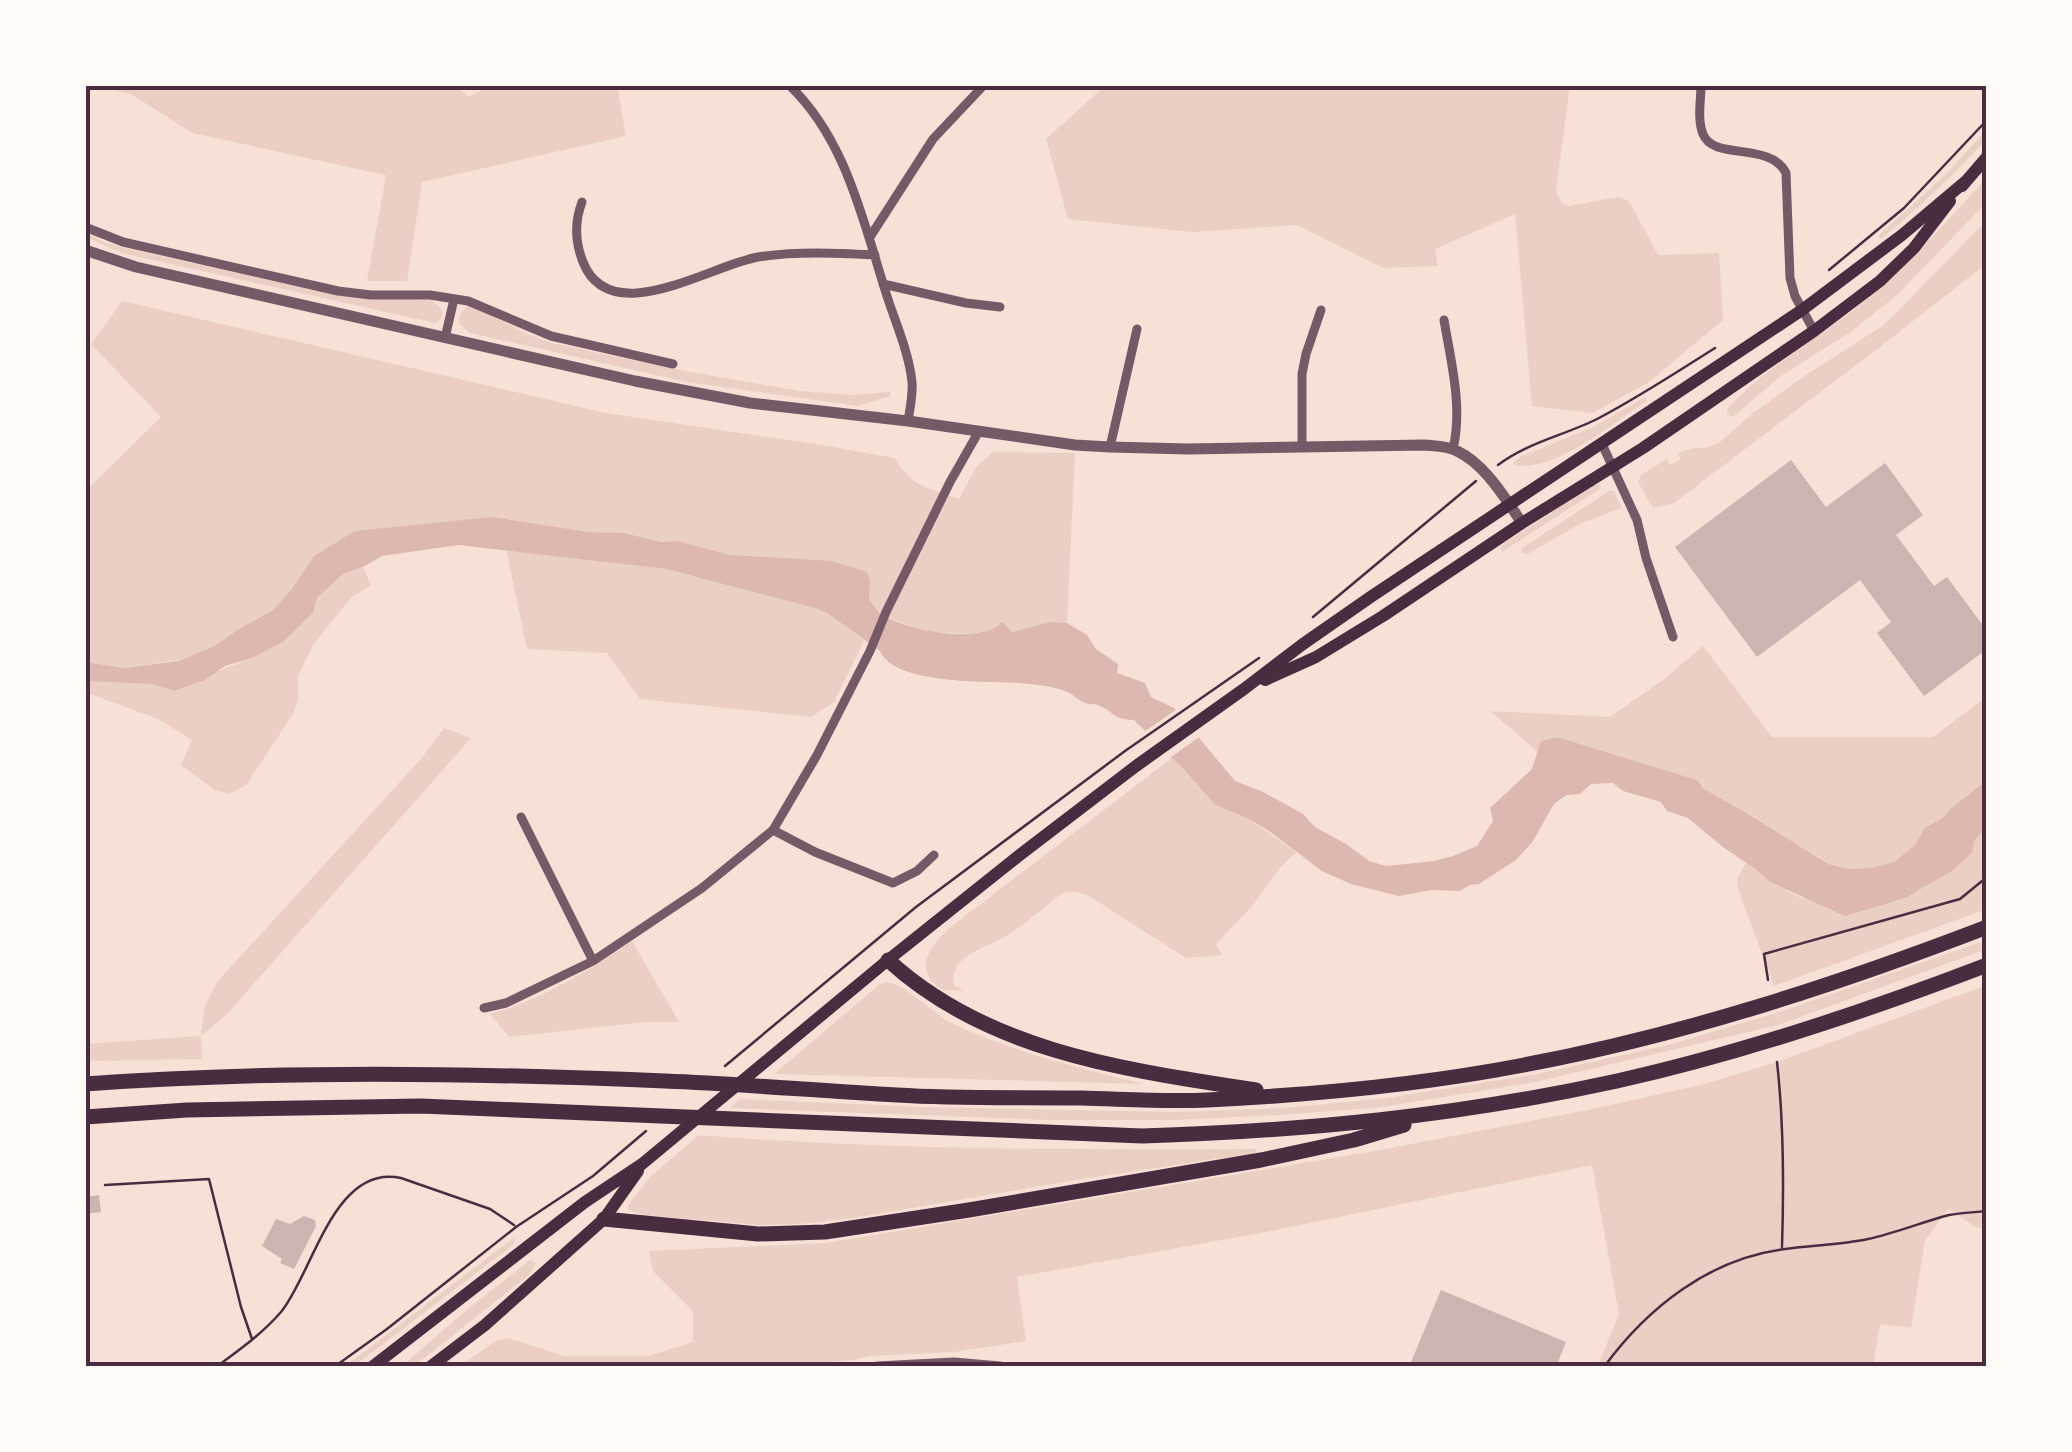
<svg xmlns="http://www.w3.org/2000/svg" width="2072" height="1452" font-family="Inter,sans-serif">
<rect width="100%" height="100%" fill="#f7e1d7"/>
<!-- green -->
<path fill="#ebcfc5" d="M90,85H456L468,97L493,85H617L626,136L422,182L407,281H367L386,175L192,133L131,94Z
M1106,85H1379L1381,88L1389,85H1570L1556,191L1562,203L1568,206L1619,197L1629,201L1658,255L1719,253L1723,320L1649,382L1593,413L1532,406L1515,214L1435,249L1438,266L1383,268L1297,225L1192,232L1068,219L1046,139Z
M1987,129V139C1953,175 1919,208 1881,239L1878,236L1946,174Z
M1987,177V202L1898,294L1852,331L1781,376L1733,417L1728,415L1727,409C1760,372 1804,348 1843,318C1897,278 1942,227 1987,177Z
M1987,220V263L1889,340L1674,503L1653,508L1638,482L1641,475L1667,459L1670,465L1681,459L1678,453L1693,448H1706L1720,442L1753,413L1806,375L1884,325Z
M85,232L104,242L124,248L331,294L431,300L439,306L443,313L441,319L435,323L122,253L85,237Z
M122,301L606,413L822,445L895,458C912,488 928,487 959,499L976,467L993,452L1075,453L1067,623H1051L1011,632L995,631L977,634L932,632L902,623L878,612L869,599L870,581L762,559L731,555L677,541L661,542L624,533L588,532L314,556L291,590L273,610L239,629L217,654L125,668L85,662V492L161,417L91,344Z
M467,306L482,310L527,334L552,343L690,372L800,391L851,395L890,392L891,396L857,406L687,382L470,333L459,324L460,314Z
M1645,397L1647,401C1614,422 1551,476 1512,464L1520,457L1593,427Z
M1600,484L1601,488L1502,552L1499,547L1593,485Z
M1609,491H1614L1622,508L1581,523L1528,554L1521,553L1522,548Z
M506,549L666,569L815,608L828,613L864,641L834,702L811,717L640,699L607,653L527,649Z
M363,567L371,585L351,598L313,645L298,676V700L293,714L246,785L229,794L215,790L181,765L192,740L158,719L85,692V681L152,684L174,691L205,680L216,672L252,658L283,642L313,613L317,598L343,574Z
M1703,646L1772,737H1933L1987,696V780L1949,810L1944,817L1926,828L1915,845L1894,862L1871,868L1850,869L1828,864L1740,809L1704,789L1696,780L1557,737L1541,741L1538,752L1490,711L1610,717L1664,679Z
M444,728L471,738L227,1014L201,1036L202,1059L85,1061V1044L201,1036L205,1006L217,982L420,760Z
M1172,758L1215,805L1247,818L1296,852L1280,868L1254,904L1216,944L1222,955L1186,958L1089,896L1076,892H1065C1047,903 1033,919 1014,931C999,941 979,947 965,958C955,965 952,975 954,986L965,991C958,990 947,991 941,989C936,987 931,981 929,977C919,958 936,942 948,929Z
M1987,826V909L1774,986L1739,892L1737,879L1746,862L1770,882L1803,899L1974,841Z
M1987,940V949L1778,1025L1535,1082L1383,1107L1280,1115L1173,1120H1051L730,1108L740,1099L923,1107L1177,1112L1284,1108L1386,1098L1537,1074L1672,1044L1782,1011Z
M632,941L679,1022H645L509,1037L490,1014C534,1003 595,968 632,941Z
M886,982C910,986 930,1012 952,1023C1012,1052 1079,1068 1144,1084L774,1074L880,984Z
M1987,985V1229L1976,1227L1948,1209L1925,1241L1911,1328L1880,1324L1873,1367H1597L1619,1314L1592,1165L1266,1232L1017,1277L1026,1341L954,1352L870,1356L853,1360L778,1367H458L496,1341L508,1338L564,1356H648L693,1342V1311L653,1271L649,1251L826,1243L1369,1152L1588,1110L1704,1084L1777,1062Z
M699,1135C884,1150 1070,1150 1256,1149V1153L1076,1180L853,1218L801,1224L759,1225L644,1215L628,1210V1205L651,1176Z
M516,1236L513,1245L353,1367H344Z
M531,1259L536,1263L530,1274L413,1367H401L457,1318Z"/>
<!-- water -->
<path fill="#dcb8b0" d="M492,517L588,532L624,533L661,542L677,541L731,555L832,561L867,572L870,581L869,599C869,600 878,611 878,612C902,630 982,646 1002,622L1012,632L1051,622L1067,623L1087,635L1096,649L1118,664L1117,673L1145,683L1151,697L1174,708L1235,781L1263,792L1303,814L1315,827L1346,844L1369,861L1386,866L1434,861L1453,856L1477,846L1493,821L1490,808L1532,769L1541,741L1557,737L1697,780L1704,789L1740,809L1828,864L1850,869L1871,868L1894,862L1915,845L1925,828L1944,817L1949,810L1987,780V826L1974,841L1972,853L1952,871L1905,898L1845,916L1770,882L1754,868L1723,847L1688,818L1667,811L1661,802L1623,791L1613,783L1591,784L1580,794L1566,795L1554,804L1533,841L1527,848L1516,860L1479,884L1470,885L1460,891L1431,890L1399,896L1351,884L1322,871L1269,831L1247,818L1215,805L1184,770L1134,720C1112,719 1117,714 1100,706C1089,701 1096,707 1085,703C1078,700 1072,693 1065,691C1051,686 1033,684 1019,683C987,681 894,685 880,651L827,613L815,608L666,569L459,545L382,556L363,567L343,574L317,598L313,613L283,642L252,658L225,666L205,680L174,691L152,684L85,681V662L125,668L178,661L213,647L239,629L273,610L291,590L314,556L355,531Z"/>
<!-- pier -->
<path fill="#f7e1d7" d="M1180,707L1202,735L1167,760L1141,734Z"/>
<!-- building -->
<path fill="#ccb4b1" d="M1791,460L1826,507L1885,463L1923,515L1896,535L1934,586L1947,577L1987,631V649L1924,696L1877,633L1891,622L1860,580L1757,657L1675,547Z
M99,1195L101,1212L85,1214V1197Z
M304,1216L315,1220L316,1226L294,1269L280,1263L282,1259L262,1246L276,1219L290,1224Z
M1441,1290L1566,1342L1556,1367H1409Z"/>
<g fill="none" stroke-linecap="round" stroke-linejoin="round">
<!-- path -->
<path stroke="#4a2c40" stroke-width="2.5" d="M1829,270L1904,208L1987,120
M1498,465C1528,442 1566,435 1599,418C1639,397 1677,372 1715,348
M1313,617L1476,481
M1768,980L1764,954L1960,899L1987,877
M1777,1062C1784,1124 1784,1185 1782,1247
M725,1066L916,907L1125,751L1259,658
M105,1185L209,1179L241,1307L252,1339
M216,1367C239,1350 262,1334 281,1312C313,1273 334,1163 401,1178L490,1209L514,1225
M334,1367L387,1329L516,1227L593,1176L646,1131
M1604,1367C1647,1308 1710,1258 1785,1249C1813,1245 1840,1245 1868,1239C1896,1233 1922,1222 1949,1215C1961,1213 1975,1212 1987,1211"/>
<!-- minor -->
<path stroke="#755966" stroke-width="9" d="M789,85C846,139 863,221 886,293C895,322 909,352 912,382C913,395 910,408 908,421
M1701,85C1701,100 1697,120 1703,134C1713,161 1770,141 1786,173L1790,278L1795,296L1814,331
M582,202C574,223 575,242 583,262C610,331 711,265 758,257C797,251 836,253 875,255
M85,227L123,242L338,291L371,295H430L468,301L551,336L673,364
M870,237L933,139L984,85
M883,284L966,303L1000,307
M1444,320C1451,362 1463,407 1453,449
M445,338L454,299
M1602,444L1637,520L1646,558L1673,637
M1302,445V374L1306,354L1321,310
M1110,447L1137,329
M521,817L593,961
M773,830L815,852L893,883L917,871L934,855
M484,1008L506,1003L593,961L702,888L773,830L817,755L870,651L886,612L950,482L979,431"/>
<!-- tertiary -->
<path stroke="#755966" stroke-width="11" d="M85,250L136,267L635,381L750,403L908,421L1075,445L1110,447L1188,449L1425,445C1436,446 1448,446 1457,451C1485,464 1505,498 1522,523
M877,1367L954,1363L1000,1367"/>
<!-- secondary -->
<path stroke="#4a2c40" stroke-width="12" d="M1962,186L1987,157
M1265,680L1316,657L1383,616L1522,523L1643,448L1814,331L1880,281L1914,248L1950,201
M372,1367L585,1202L642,1164L888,960L1021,854L1136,766L1244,689L1303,644L1372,596L1802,310L1902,235L1966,181
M430,1367L485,1325L604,1219L638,1171"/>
<!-- motorway -->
<path stroke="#4a2c40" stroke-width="15" d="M888,960C988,1052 1127,1070 1256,1090
M85,1084C278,1070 472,1073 665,1081C743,1084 820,1091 897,1095C958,1099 1020,1097 1081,1098C1123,1099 1165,1102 1207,1100C1313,1095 1420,1085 1524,1065C1683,1035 1836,985 1987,927
M85,1117L187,1110L421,1106L1142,1136C1304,1131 1458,1116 1617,1081C1743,1053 1867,1011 1987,965
M604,1219L758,1234L825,1232L969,1210L1261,1160L1354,1140L1404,1125"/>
</g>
<!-- border -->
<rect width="2072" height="1452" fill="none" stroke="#fffaf5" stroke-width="175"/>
<rect x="88" y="88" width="1896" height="1276" fill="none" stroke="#4a2c40" stroke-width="4"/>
</svg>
